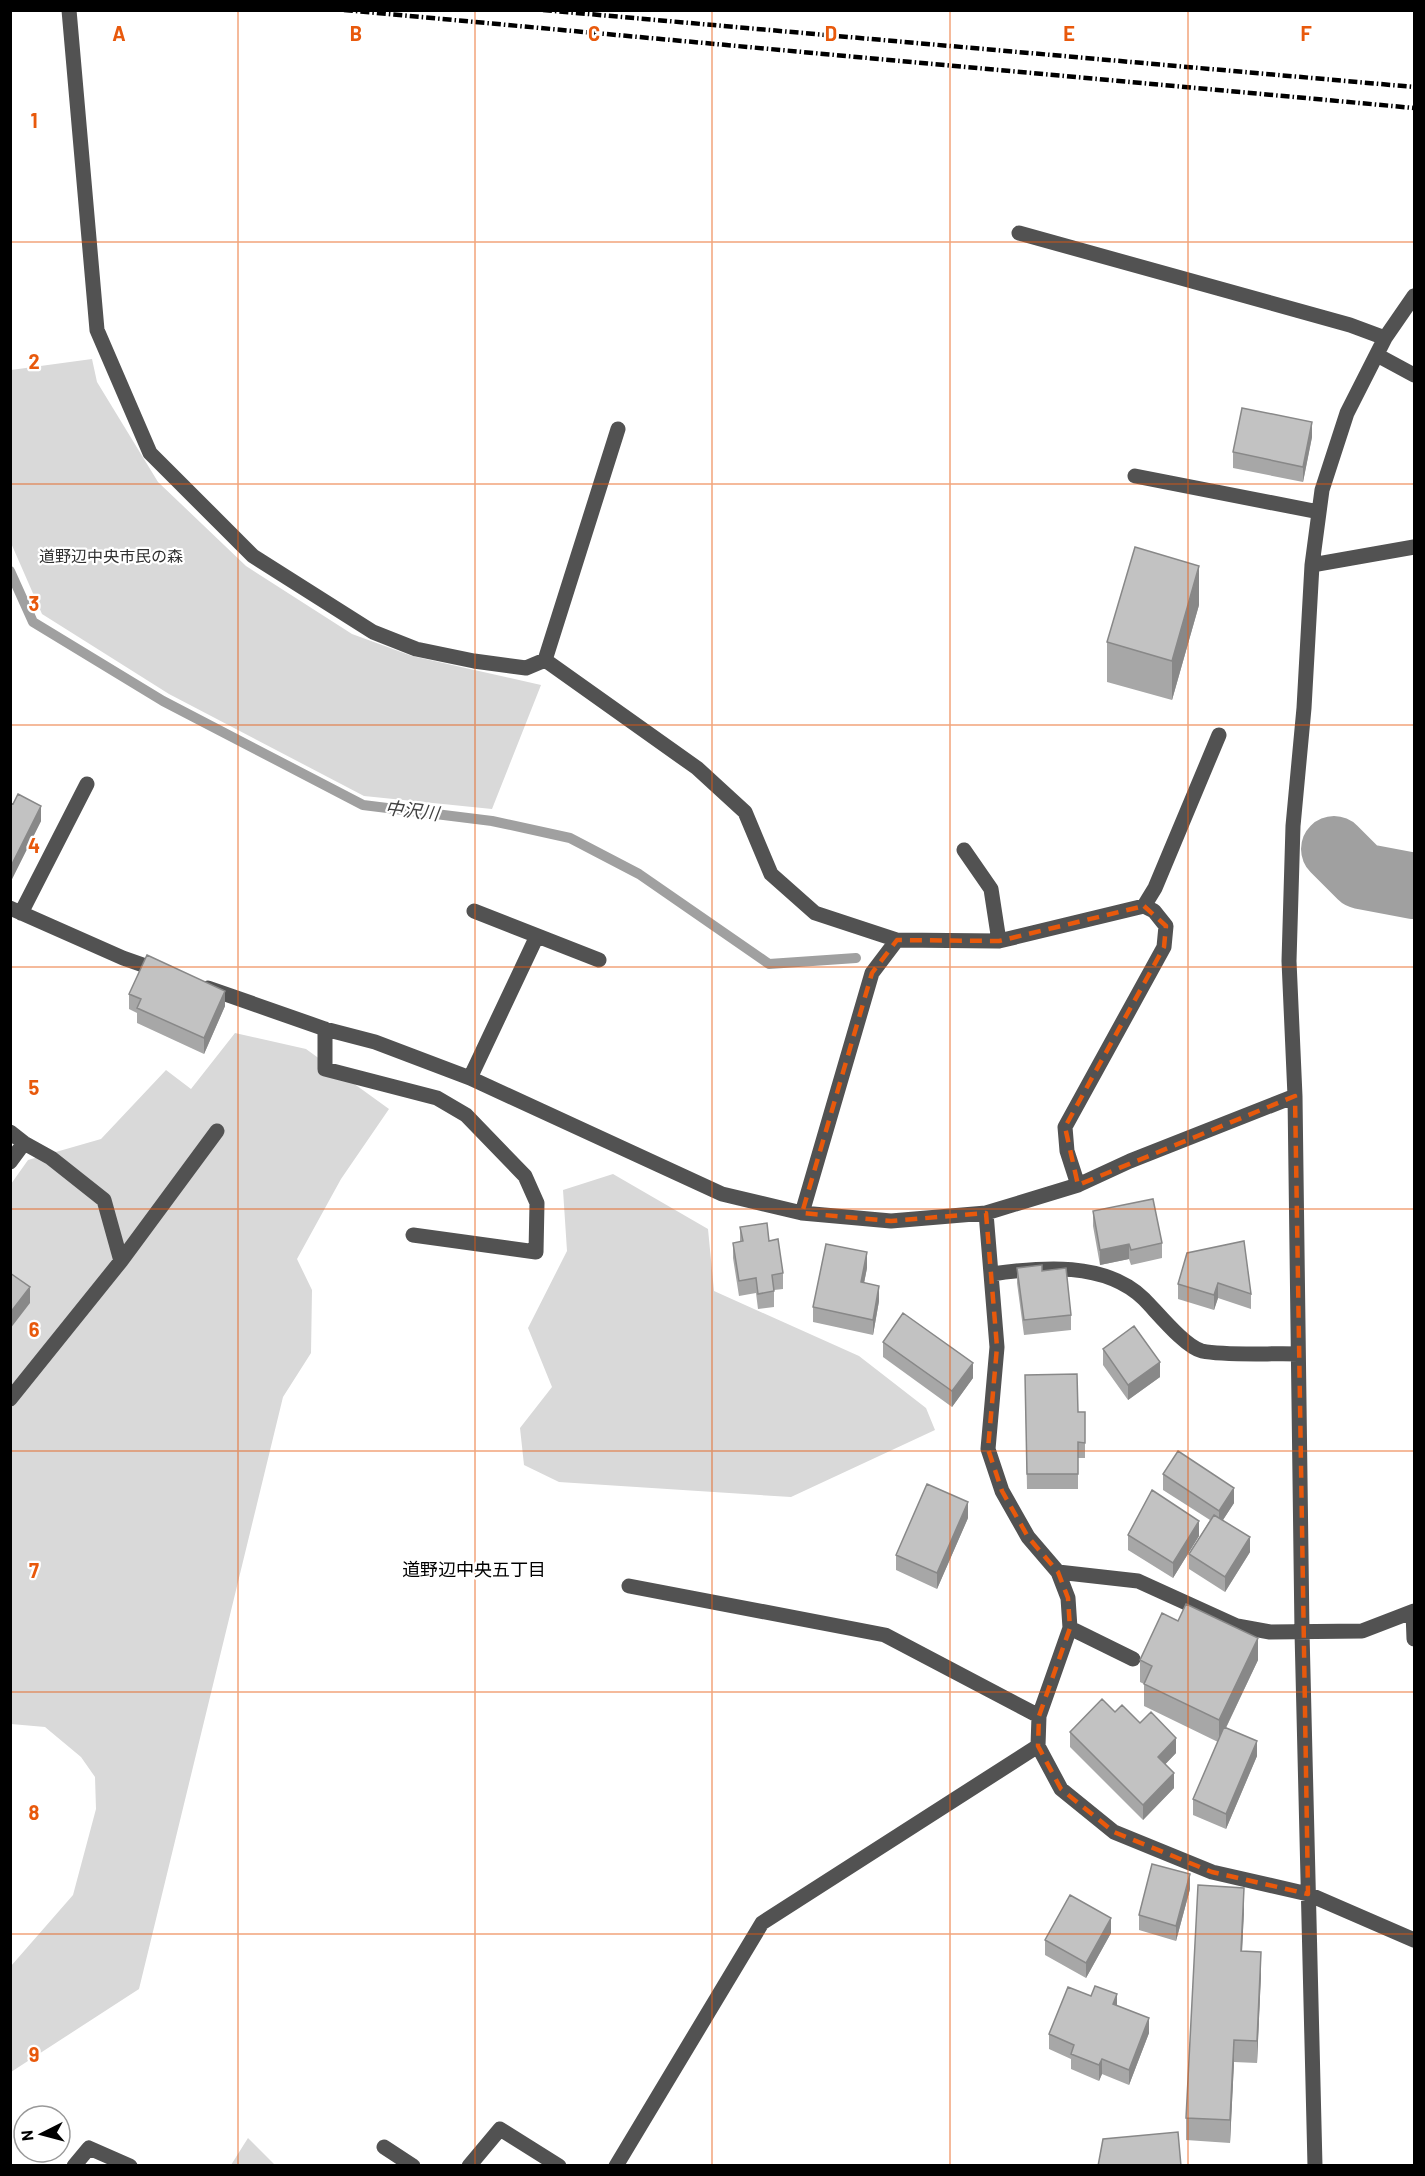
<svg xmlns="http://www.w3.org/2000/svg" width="1425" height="2176" font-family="Barlow,'Noto Sans JP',sans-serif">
<rect width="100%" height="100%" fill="#fff"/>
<!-- green -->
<path fill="#d9d9d9" d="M92,359L97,382L158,482L246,566L352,634L412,656L541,685L492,809L364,796L169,694L42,614L11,543V370Z
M235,1033L306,1049L389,1109L341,1179L297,1259L312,1290L311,1353L283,1397L139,1989L11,2072V1966L73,1895L96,1809L95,1777L81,1757L45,1727L11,1724V1184L28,1160L101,1139L166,1070L191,1089Z
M613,1174L708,1229L714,1291L859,1356L926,1408L935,1430L791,1497L559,1482L524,1465L520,1428L552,1387L528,1328L567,1251L563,1190Z
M248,2138L275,2165H231Z"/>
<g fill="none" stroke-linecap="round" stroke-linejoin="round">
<!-- stream -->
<path stroke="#a0a0a0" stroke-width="10" d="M10,571L33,622L163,701L363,805L492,821L570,838L639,874L769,964L856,958"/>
<!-- river -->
<path stroke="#a0a0a0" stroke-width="66" d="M1334,849L1361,876L1414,886"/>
<!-- minor -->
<path stroke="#525252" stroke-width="15" d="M69,10L97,330L150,453L253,556L373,632L416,649L474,661L526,668L545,660L697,768L745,812L771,874L815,913L897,940L999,941L1144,906L1154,911L1166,926L1164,947L1065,1127L1067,1151L1078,1185
M1019,233L1350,325L1385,338
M1377,355L1414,375
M1135,476L1319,512
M1312,565L1414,547
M545,660L618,429
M964,850L991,889L999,941
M1144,906L1155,888L1219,735
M10,908L123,958L160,971
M474,911L599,960
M21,913L87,784
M208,988L325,1029L375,1042L470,1078L722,1194L802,1213L891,1221L986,1213L1078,1185L1130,1161L1295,1096
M325,1029V1069L437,1098L466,1115L525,1176L537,1203L536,1252L413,1235
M470,1078L537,936
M10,1132L24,1143L51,1158L104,1200L121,1261
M10,1162L24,1143
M802,1213L872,973L897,940
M986,1213L997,1347L988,1449L1002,1491L1028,1537L1058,1572L1068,1598L1070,1628L1039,1716L1038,1746L1061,1789L1114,1832L1212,1872L1308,1894L1414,1940
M992,1274C1041,1267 1105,1261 1144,1299C1157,1312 1185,1347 1202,1351C1226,1356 1272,1353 1298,1354
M10,1399L121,1261L217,1131
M1058,1572L1138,1581L1237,1626L1270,1632L1362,1631L1414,1611
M629,1586L885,1635L1039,1716
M1413,1612L1414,1639
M1070,1628L1133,1659
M384,2147L413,2166
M74,2166L89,2148L130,2166
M469,2166L500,2129L559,2166
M616,2166L762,1923L1038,1746
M1315,2166L1302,1632L1295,1096L1289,961L1293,826L1304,708L1312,565L1322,490L1347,413L1385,338L1414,296"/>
<!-- rail -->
<path stroke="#000" stroke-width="4.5" stroke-dasharray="9 3 1.5 3" stroke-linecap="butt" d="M344,10L1414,108
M543,10L1414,87"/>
</g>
<!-- wall -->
<path fill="#a7a7a7" d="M1312,437L1303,482L1233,468V452Z
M1199,605L1172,700L1107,682V642Z
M10,803L41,821L12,879L10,878Z
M129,994L225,1006L204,1054L137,1023V1013L129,1009Z
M1093,1211L1162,1243V1258L1131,1265L1129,1259L1100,1265L1093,1226Z
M740,1227L769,1241L783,1273V1289L774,1290V1307L758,1309L756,1293L739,1296L733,1258V1243L740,1242Z
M1187,1253L1251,1294V1309L1218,1298L1214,1310L1178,1299V1284Z
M867,1268L864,1283L879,1301L873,1335L813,1322V1307Z
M1017,1268L1042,1271L1071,1315V1330L1024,1335L1017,1283Z
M883,1342L973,1378L952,1407L883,1357Z
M1103,1349L1160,1377L1128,1400L1103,1365Z
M1025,1375L1078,1412L1085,1443V1458H1078V1489H1027Z
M1163,1474L1234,1503L1223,1520L1250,1552L1225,1592L1189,1569V1554L1210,1520L1163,1490Z
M968,1518L937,1589L896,1570V1555Z
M1128,1535L1199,1536L1173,1578L1128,1550Z
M1140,1660H1258L1226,1728L1257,1756L1226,1829L1193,1815V1799L1218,1742L1144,1706V1684L1140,1682Z
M1115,1712L1140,1723L1176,1753L1165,1764L1174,1788L1143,1820L1070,1747V1732Z
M1190,1889L1176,1941L1139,1930V1915Z
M1244,1910L1242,1951L1261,1974L1257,2063L1234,2062L1230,2143L1186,2140V2118Z
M1111,1933L1086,1978L1045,1955V1940Z
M1091,1996L1117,2005L1149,2033L1129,2085L1102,2074L1099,2081L1071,2069V2059L1049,2049V2034Z"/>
<!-- shaded-wall -->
<path fill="#888" d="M1312,422V437L1303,482V467Z
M1199,566V605L1172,700V661Z
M41,806V821L12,879V864Z
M225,991V1006L204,1054V1038Z
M1129,1244V1259L1100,1265V1250Z
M867,1252V1268L861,1298V1282Z
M1218,1283V1298L1214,1310V1295Z
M879,1286V1301L873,1335V1320Z
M30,1287V1303L10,1329V1313Z
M1160,1362V1377L1128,1400V1385Z
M973,1363V1378L952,1407V1391Z
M1234,1488V1503L1219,1526V1511Z
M968,1502V1518L937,1589V1573Z
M1199,1521V1536L1173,1578V1563Z
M1250,1537V1552L1225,1592V1577Z
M1258,1638V1660L1219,1742V1720Z
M1176,1738V1753L1158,1772V1757Z
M1257,1741V1756L1226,1829V1814Z
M1174,1773V1788L1143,1820V1805Z
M1190,1874V1889L1176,1941V1926Z
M1244,1888V1910L1241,1973V1951Z
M1111,1918V1933L1086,1978V1963Z
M1261,1952V1974L1257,2063V2041Z
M1117,1994V2009L1113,2004Z
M1149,2018V2033L1129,2085V2070Z
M1234,2040V2062L1230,2143V2120Z
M1102,2059V2074L1099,2081V2065Z"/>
<!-- building -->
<path fill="#c2c2c2" stroke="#888" stroke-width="1.5" d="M1242,408L1312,422L1303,467L1233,452Z
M1135,547L1199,566L1172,661L1107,642Z
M18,794L41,806L12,864L10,863V803L13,804Z
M147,955L225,991L204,1038L137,1008L141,999L129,994Z
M1153,1199L1162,1243L1131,1250L1129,1244L1100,1250L1093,1211Z
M767,1223L769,1241L778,1239L783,1273L772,1275L774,1291L758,1294L756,1278L739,1281L733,1243L743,1241L740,1227Z
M1244,1241L1251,1294L1218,1283L1214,1295L1178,1284L1187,1253Z
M826,1244L867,1252L861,1282L879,1286L873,1320L813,1307Z
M1042,1265V1271L1066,1268L1071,1315L1024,1320L1017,1268Z
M10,1273L30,1287L10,1313Z
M903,1313L973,1363L952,1391L883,1342Z
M1134,1326L1160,1362L1128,1385L1103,1349Z
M1077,1374L1078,1412H1085V1443L1078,1442V1474H1027L1025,1375Z
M1178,1451L1234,1488L1219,1511L1163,1474Z
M927,1484L968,1502L937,1573L896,1555Z
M1152,1490L1199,1521L1173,1563L1128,1535Z
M1214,1515L1250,1537L1225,1577L1189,1554Z
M1186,1604L1258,1638L1219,1720L1144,1684L1152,1666L1140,1660L1162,1613L1178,1621Z
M1102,1699L1115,1712L1122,1705L1140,1723L1151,1712L1176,1738L1158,1757L1174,1773L1143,1805L1070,1732Z
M1224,1727L1257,1741L1226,1814L1193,1799Z
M1152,1864L1190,1874L1176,1926L1139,1915Z
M1198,1885L1244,1888L1241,1951L1261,1952L1257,2041L1234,2040L1230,2120L1186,2118Z
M1070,1895L1111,1918L1086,1963L1045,1940Z
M1095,1986L1117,1994L1113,2004L1149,2018L1129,2070L1102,2059L1099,2065L1071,2054L1074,2045L1049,2034L1068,1987L1091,1996Z
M1178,2132L1181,2166H1098L1103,2139Z"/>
<!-- marked area -->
<path fill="none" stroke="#e8590c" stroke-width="4.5" stroke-dasharray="12 8" stroke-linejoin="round" d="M1144,906L1166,926L1164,947L1065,1127L1078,1185L1295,1096L1308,1894L1212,1872L1114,1832L1061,1789L1038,1746L1039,1716L1070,1628L1068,1598L1058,1572L1028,1537L1002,1491L988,1449L997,1347L986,1213L891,1221L802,1213L872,973L897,940L999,941Z"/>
<!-- grid -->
<path fill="none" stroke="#e8590c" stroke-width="1.5" stroke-opacity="0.55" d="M238,10V2166M475,10V2166M712,10V2166M950,10V2166M1188,10V2166M10,242H1414M10,484H1414M10,725H1414M10,967H1414M10,1209H1414M10,1451H1414M10,1692H1414M10,1934H1414"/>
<g text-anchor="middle" stroke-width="4.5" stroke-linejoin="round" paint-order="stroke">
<!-- park labels -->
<g font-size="16" fill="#303030" stroke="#fff">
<text x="111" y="562">道野辺中央市民の森</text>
</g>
<!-- water labels -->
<g font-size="18" font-style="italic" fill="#414141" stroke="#fff">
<text transform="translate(412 811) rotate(7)" y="6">中沢川</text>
</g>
<!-- neighbourhood labels -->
<g font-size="18" fill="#000" stroke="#fff">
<text x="474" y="1576">道野辺中央五丁目</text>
</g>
</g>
<g font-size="20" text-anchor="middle" font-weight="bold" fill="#e8590c" stroke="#fff" stroke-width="4.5" stroke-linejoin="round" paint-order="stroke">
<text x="119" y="41">A</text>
<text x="356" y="41">B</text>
<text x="594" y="41">C</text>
<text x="831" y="41">D</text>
<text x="1069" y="41">E</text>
<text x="1306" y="41">F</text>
<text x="34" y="128">1</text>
<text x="34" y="369">2</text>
<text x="34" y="611">3</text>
<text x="34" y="853">4</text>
<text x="34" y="1095">5</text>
<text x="34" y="1337">6</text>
<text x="34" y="1578">7</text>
<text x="34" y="1820">8</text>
<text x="34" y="2062">9</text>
</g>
<!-- border -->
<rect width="1425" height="2176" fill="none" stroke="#000000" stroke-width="24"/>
<!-- north arrow -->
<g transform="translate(42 2134) rotate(264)"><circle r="28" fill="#ffffff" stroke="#999999" stroke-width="1.5"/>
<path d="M0-4.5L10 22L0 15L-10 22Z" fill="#000000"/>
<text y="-9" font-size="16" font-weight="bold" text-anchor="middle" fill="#000000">N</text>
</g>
</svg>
